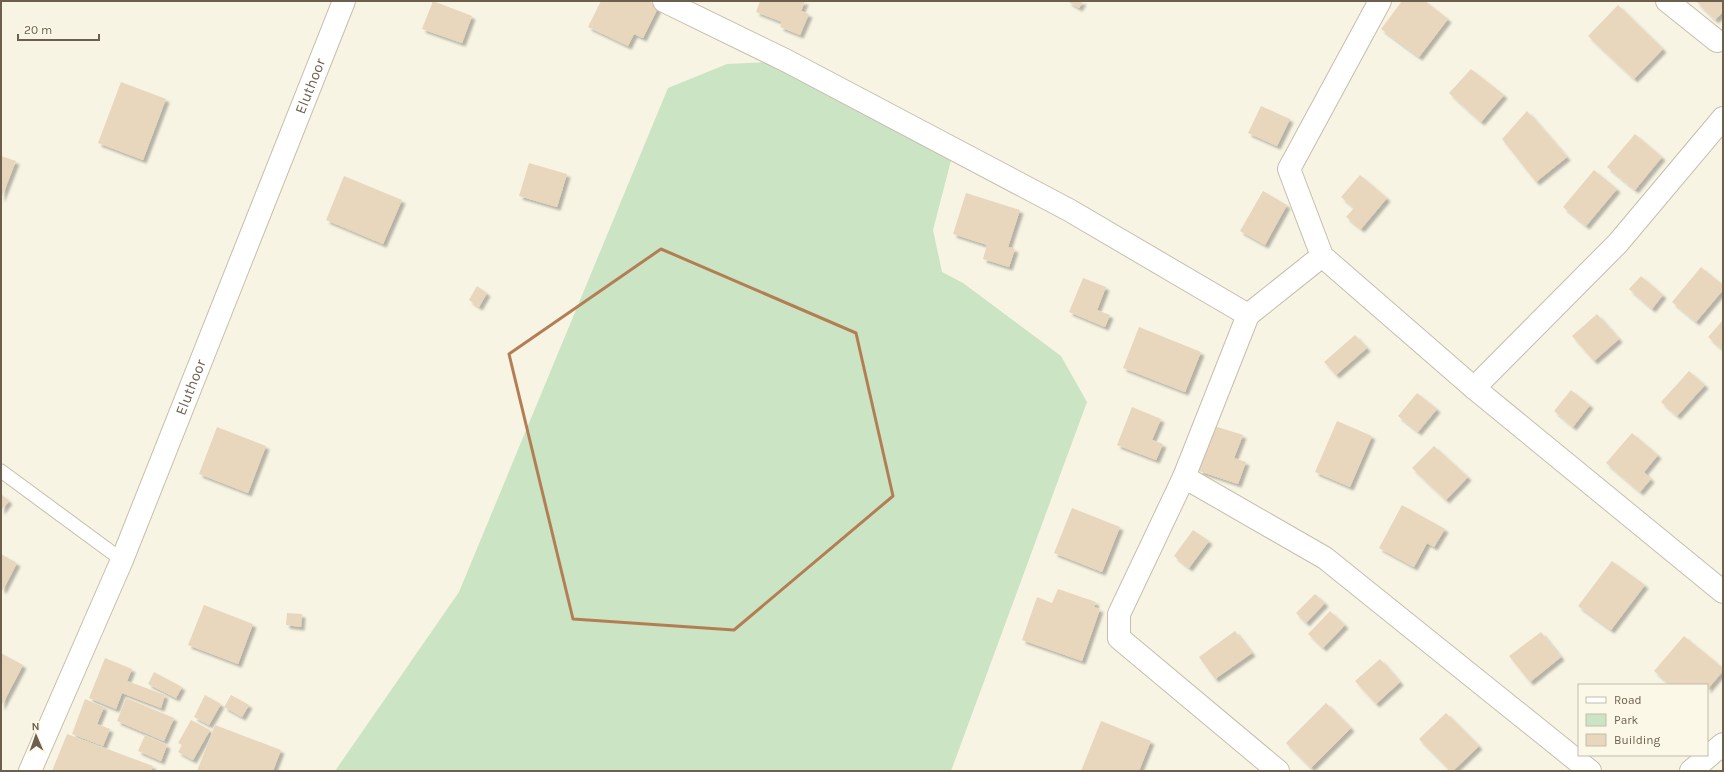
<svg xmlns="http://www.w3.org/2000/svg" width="1724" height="772" font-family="Karla,sans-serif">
<defs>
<filter id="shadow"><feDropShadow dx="3.5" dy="3.5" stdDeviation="1" flood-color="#0004"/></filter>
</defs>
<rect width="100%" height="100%" fill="#f8f4e3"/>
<!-- green -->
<path fill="#cae4c4" d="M787,61L954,149L933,230L942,272L963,283L1061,356L1087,402L951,771H335L459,592L668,88L727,64Z"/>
<!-- building -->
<path fill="#e8d7bc" filter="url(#shadow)" d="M433,1L472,16L462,43L422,29Z
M601,1H648L659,6L643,38L634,34L628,46L588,27Z
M760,1H805L801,11L809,14L800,35L780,27L782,22L756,12Z
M1067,1H1083L1079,8Z
M1402,1H1425L1448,19L1419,57L1381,29Z
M1696,1H1723V12L1715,20Z
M1618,5L1663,49L1634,79L1588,36Z
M1471,69L1504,95L1481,122L1449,93Z
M121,82L166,99L143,160L98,143Z
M1261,106L1290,119L1277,146L1248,133Z
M1527,111L1567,157L1536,182L1502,139Z
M1635,134L1662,157L1635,190L1607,167Z
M1,156L16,161L1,199Z
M529,163L567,174L557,207L519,196Z
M1594,170L1617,189L1586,226L1563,207Z
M1360,175L1387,198L1361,229L1346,217L1354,208L1341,197Z
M344,176L402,200L383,244L326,220Z
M1263,191L1287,205L1265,245L1240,231Z
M966,193L1020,210L1008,247L1015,249L1009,267L983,259L987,245L953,234Z
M1701,267L1723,285V290L1696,322L1672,302Z
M1641,276L1663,295L1652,309L1629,289Z
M1083,278L1106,287L1097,310L1110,315L1105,327L1069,312Z
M477,286L487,293L479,307L469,300Z
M1597,314L1619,339L1594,361L1572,336Z
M1723,320V350L1708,337Z
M1139,327L1201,352L1185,392L1123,368Z
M1355,335L1367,348L1336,375L1324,362Z
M1689,371L1705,385L1677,416L1661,402Z
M1571,390L1590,405L1573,427L1554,411Z
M1417,393L1437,409L1418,432L1398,416Z
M1132,407L1161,419L1152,440L1163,444L1156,460L1117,445Z
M1337,421L1372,436L1350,487L1315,472Z
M1211,425L1243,435L1234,458L1246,462L1238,484L1199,471L1203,460L1199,458Z
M217,427L266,446L248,493L199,474Z
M1632,433L1658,455L1644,472L1651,479L1640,492L1606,463Z
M1434,446L1468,477L1446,500L1412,468Z
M1,494L9,501L1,511Z
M1402,505L1445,529L1434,547L1427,543L1414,567L1379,548Z
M1072,508L1120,527L1102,572L1054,553Z
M1193,530L1209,541L1189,568L1174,556Z
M1,554L17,563L3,590L1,589Z
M1612,561L1645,585L1611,630L1578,606Z
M1058,589L1096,602L1094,607L1100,609L1082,661L1022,640L1037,597L1052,603Z
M1315,594L1325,603L1306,623L1296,613Z
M204,605L253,624L238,664L188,645Z
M1330,611L1345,625L1323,648L1308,634Z
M287,613L302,614L301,627L286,625Z
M1235,631L1252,653L1215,679L1199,657Z
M1541,632L1561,657L1530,682L1509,656Z
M1684,636L1723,668V671L1707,690V685H1670L1654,671Z
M1,653L23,665L1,707Z
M105,658L132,669L127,681L165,695L161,708L122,693L116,709L89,698Z
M1380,659L1400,682L1376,704L1355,681Z
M154,672L182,687L176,698L148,684Z
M205,695L221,704L209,725L194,717Z
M231,695L249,705L242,717L224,707Z
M126,698L174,718L164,741L117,721Z
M85,699L104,707L97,724L110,729L103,746L72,734Z
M1326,703L1351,728L1311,768L1286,743Z
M1446,713L1479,746L1453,771H1451L1419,739Z
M191,720L210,730L193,760L178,752L182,745L178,743Z
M1101,721L1151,741L1139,771H1081Z
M215,725L281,750L273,771H197Z
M67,734L153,766L151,771H52Z
M145,735L167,745L161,761L138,751Z"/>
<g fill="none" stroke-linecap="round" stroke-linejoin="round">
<defs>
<path id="lane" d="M1,471L122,560"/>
<g id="street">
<path d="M664,1L787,61L1069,210L1248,315L1322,256"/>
<path d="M1380,1L1289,169L1322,256L1474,388"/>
<path d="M1667,1L1717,41"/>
<path d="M1723,118L1618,243L1474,388L1723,592"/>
<path d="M1248,315L1184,477L1325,558L1590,771"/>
<path d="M1184,477L1119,614V638L1278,771"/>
<path id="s1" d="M30,771L122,560L344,1"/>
<path d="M1691,771L1723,744"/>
</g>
</defs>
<!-- lane casing -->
<use href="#lane" stroke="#c7beac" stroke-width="15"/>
<!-- street casing -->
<use href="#street" stroke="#c7beac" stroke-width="24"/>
<!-- lane -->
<use href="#lane" stroke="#fff" stroke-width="13"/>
<!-- street -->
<use href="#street" stroke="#fff" stroke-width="22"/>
</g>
<!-- marked area -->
<path fill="none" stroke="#b47e55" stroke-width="3" stroke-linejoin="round" d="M661,249L856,333L893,496L734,630L573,619L509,354Z"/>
<g text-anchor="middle" stroke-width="3.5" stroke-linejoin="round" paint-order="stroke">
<!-- street labels -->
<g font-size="15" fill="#6d5f4d" stroke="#fcf8e8">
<text dy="5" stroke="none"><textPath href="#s1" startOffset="740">Eluthoor</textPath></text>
<text dy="5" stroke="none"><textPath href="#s1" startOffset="416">Eluthoor</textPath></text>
</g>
</g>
<!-- border -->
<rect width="1724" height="772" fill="none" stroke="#6d5f4d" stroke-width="4"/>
<!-- legend -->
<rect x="1578" y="684" width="130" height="72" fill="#fcf8e8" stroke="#c3bbaa"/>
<rect x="1586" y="697" width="20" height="6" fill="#ffffff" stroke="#c3bbaa"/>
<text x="1614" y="704" font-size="12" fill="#6d5f4d">Road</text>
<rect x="1586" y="714" width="20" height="12" fill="#cae4c4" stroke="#c3bbaa"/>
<text x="1614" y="724" font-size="12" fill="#6d5f4d">Park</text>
<rect x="1586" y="734" width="20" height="12" fill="#e8d7bc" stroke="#c3bbaa"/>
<text x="1614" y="744" font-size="12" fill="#6d5f4d">Building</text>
<!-- north arrow -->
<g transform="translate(36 736) rotate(358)" stroke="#fcf8e8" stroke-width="3" paint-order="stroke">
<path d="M0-3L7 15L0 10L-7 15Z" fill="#6d5f4d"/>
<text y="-6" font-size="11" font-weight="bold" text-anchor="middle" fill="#6d5f4d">N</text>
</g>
<!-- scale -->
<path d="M18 34v6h81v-6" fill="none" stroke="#6d5f4d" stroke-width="2"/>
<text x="24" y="34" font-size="12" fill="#6d5f4d" stroke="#fcf8e8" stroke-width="3" paint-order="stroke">20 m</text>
</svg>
